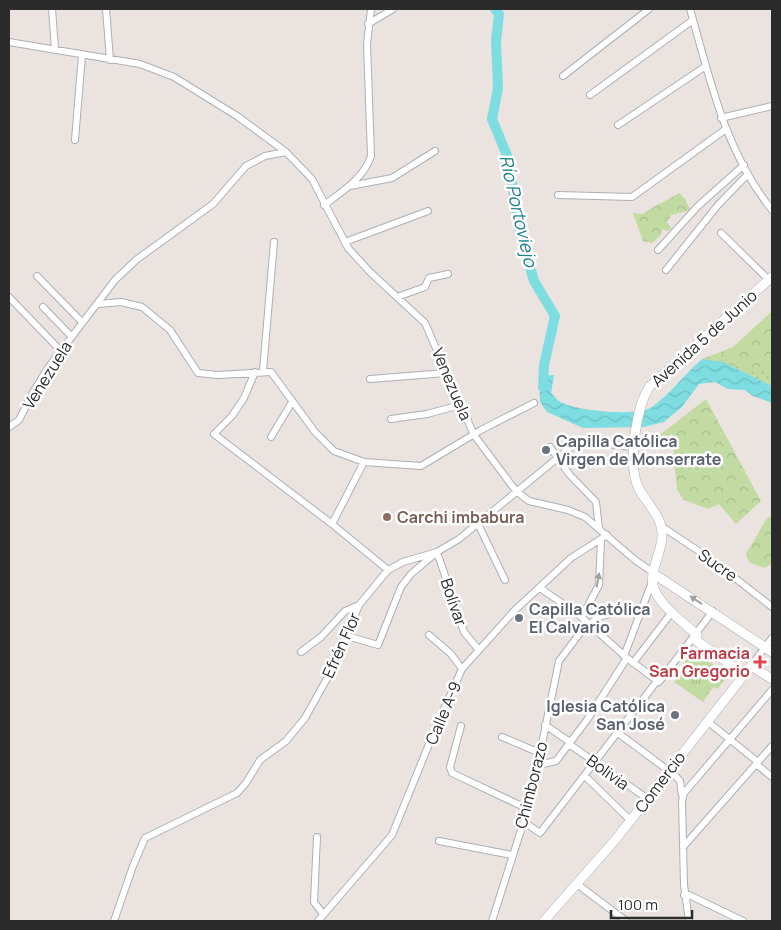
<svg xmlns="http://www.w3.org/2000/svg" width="781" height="930" font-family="Manrope,sans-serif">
<defs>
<pattern id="grass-dots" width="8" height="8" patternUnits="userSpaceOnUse" patternTransform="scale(1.25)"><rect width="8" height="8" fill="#c2dba2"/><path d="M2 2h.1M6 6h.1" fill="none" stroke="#a7bc8c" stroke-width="1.8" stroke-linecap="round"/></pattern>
<pattern id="forest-crowns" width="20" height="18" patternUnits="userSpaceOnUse" patternTransform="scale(1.25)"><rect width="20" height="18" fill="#c2dba2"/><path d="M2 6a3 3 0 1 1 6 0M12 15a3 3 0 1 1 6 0" fill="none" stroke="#a7bc8c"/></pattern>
<pattern id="park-tufts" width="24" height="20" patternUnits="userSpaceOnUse" patternTransform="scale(1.25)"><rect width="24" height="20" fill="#c2dba2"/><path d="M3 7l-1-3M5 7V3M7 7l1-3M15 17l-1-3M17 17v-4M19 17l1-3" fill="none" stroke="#a7bc8c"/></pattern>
<pattern id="water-waves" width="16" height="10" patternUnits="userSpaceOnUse" patternTransform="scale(1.25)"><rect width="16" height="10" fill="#7edde1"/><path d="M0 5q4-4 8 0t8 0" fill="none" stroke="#6dbec1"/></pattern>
</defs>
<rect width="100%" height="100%" fill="#ebe3df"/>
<!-- grass -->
<path fill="url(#grass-dots)" d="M772,311V386L723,362L702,359L733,347Z"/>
<!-- forest -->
<path fill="url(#forest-crowns)" d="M679,193L685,199L690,210L671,215L667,223L672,228L667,231L662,229L661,235L652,243L643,241L633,213L642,214C654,206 666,201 679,193Z
M768,315L772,318V373L702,359L727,354Z
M706,399L761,501L736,524L719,504L708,509L684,500L677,490L672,434L648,444Z
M772,516V564L764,568L749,562L746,554L767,518Z"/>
<!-- park -->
<path fill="url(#park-tufts)" d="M692,651L728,674L718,689L713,687L703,702L674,682L685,668L682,665Z"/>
<!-- water -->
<path fill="url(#water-waves)" d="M702,359L723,362L772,386V403L753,396L745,390L728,389L715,382L699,384L682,407L664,422L644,427L583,428L547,412L540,402L539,376L554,375L551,393C553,395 556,399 559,401C573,411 638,417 652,407C671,393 685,374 702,359Z"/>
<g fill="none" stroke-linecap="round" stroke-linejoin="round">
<!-- river -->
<path stroke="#7edde1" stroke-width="10" d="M495,9L499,14L496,41L498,88L492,119L508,158L520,233L534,281L555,316L544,365L543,387"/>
<defs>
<path id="street" d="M52,9L55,49
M106,9L110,60
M690,9C710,79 725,152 772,210
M368,24L393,9
M9,42L140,64L174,77L237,116L286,152L312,179L348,248L370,272L425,323L474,435L516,491L529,501L568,510L585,517L635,560L654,573
M563,76L649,9
M590,95L693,20
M721,118L772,106
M618,125L706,66
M75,140L82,55
M350,186L392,178L435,151
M558,195L632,197L726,129
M324,205C342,192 364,178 371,156L367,44L371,9
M721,233L769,280
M345,242L428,211
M658,250L698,206L744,165
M666,270L718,205L748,174
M37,276L82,322
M9,297L61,351
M397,297L425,287L429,278L448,274
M98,304L121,302L142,307L170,330L198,373L218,375L271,372L315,432L334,451L364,462L421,466L481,430L534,403
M43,307L71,336
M263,371L274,242
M255,372L244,398L232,416L214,434L332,524L388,570
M370,379L446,373
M391,419L427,414L460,405
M9,427L19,420L33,392L48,368L115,280L136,260L213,204L246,166L265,156L286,152
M271,437L292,402
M550,447L569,474L596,502L599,528
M332,524L364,462
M478,524L505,580
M661,526L712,560L772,607
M540,588L579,615L627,658L659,682
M582,617L599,585L601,540
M429,635L451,654L462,669
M347,636L378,645L401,587L411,574L437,552L464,632L478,649
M301,652L321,637L345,611L359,605
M624,656L652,582
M633,663L672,612
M751,666L772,638
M707,721L758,762
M545,725L570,742
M461,726L450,767L452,773L528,809
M618,733L669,771
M502,737L540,753
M569,744L648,799
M756,764L772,777
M538,765L556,761L587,720L627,658
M670,770L680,781L682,795
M585,776L631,821
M524,822L540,833L657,681L659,682L713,611
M317,837L314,902L323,914
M439,841L512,855
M683,847L772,746
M577,884L626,921
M684,895H689L743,921
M114,921L133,866L145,838L237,793L246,783L260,760L286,741L305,718L333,668L359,605L388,570L403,562L437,552L459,539L571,447L589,442L634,447
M318,921L392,835L436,727L462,669L514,611L571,558L607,535
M492,921L530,802L559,661L580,633L598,617L617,612L642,611
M689,921L684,885L682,801L684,793L772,690"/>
<path id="secondary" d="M654,574L772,652
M744,674L694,639L697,635C683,622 663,608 655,591C646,574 664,551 662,532C661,516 646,502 639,489C627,466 636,406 650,386L772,277
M544,921L616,839L751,666L772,679"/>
</defs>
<!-- street casing -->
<use href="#street" stroke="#abb0b6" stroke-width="8"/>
<!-- secondary casing -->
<use href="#secondary" stroke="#abb0b6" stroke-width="10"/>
<!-- street -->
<use href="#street" stroke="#fff" stroke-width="6"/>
<!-- secondary -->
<use href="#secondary" stroke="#fff" stroke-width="9"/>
</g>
<!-- one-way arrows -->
<defs><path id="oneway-solid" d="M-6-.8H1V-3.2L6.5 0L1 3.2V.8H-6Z" transform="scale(1.25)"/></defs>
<g fill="#a0a0a0">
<use href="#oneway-solid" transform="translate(598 580) rotate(-80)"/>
<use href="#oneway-solid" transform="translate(696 600) rotate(-146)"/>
</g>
<!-- markers -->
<g fill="#6b7280" stroke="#fff" stroke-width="2">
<circle cx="546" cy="450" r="5"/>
<circle cx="519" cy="618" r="5"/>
<circle cx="675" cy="715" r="5"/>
</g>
<circle fill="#8d6e63" stroke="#fff" stroke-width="2" cx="387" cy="517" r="5"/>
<path fill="#e0444e" stroke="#fff" stroke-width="2" d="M757.5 654.5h5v5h5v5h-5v5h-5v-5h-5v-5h5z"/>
<g text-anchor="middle" stroke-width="5" stroke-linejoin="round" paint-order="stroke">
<!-- street labels -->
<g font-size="16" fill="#2b2b2b" stroke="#fff">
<text transform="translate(704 338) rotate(-42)" y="6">Avenida 5 de Junio</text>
<text transform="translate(47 375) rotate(-58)" y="6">Venezuela</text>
<text transform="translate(452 384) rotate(67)" y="6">Venezuela</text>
<text transform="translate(718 565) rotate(35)" y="6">Sucre</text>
<text transform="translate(454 602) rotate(71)" y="6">Bolívar</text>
<text transform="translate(341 645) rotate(-66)" y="6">Efrén Flor</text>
<text transform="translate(443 713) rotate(-67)" y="6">Calle A-9</text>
<text transform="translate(608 772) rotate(36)" y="6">Bolivia</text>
<text transform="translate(660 782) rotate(-53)" y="6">Comercio</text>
<text transform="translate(531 785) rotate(-76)" y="6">Chimborazo</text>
</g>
<!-- worship labels -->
<g font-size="16" font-weight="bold" fill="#5b616d" stroke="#fff" text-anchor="start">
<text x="556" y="447">Capilla Católica<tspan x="556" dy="18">Virgen de Monserrate</tspan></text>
<text x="529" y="615">Capilla Católica<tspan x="529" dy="18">El Calvario</tspan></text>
<text x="665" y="712" text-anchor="end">Iglesia Católica<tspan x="665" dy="18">San José</tspan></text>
</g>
<!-- education labels -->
<g font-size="16" font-weight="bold" fill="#785e54" stroke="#fff" text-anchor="start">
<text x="397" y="523">Carchi imbabura</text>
</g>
<!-- health labels -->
<g font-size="16" font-weight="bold" fill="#be3a42" stroke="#fff" text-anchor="end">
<text x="750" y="659">Farmacia<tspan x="750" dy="18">San Gregorio</tspan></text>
</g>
<!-- water labels -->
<g font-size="18" font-style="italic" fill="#1d808d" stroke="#fff">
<text transform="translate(518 211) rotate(77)" y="6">Río Portoviejo</text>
</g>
</g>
<!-- border -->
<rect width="781" height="930" fill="none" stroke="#2b2b2b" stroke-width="20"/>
<!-- scale -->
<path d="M611 910v8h81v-8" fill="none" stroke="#2b2b2b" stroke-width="2.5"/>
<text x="618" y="910" font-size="15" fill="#2b2b2b" stroke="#ffffff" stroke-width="4" paint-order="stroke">100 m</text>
</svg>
